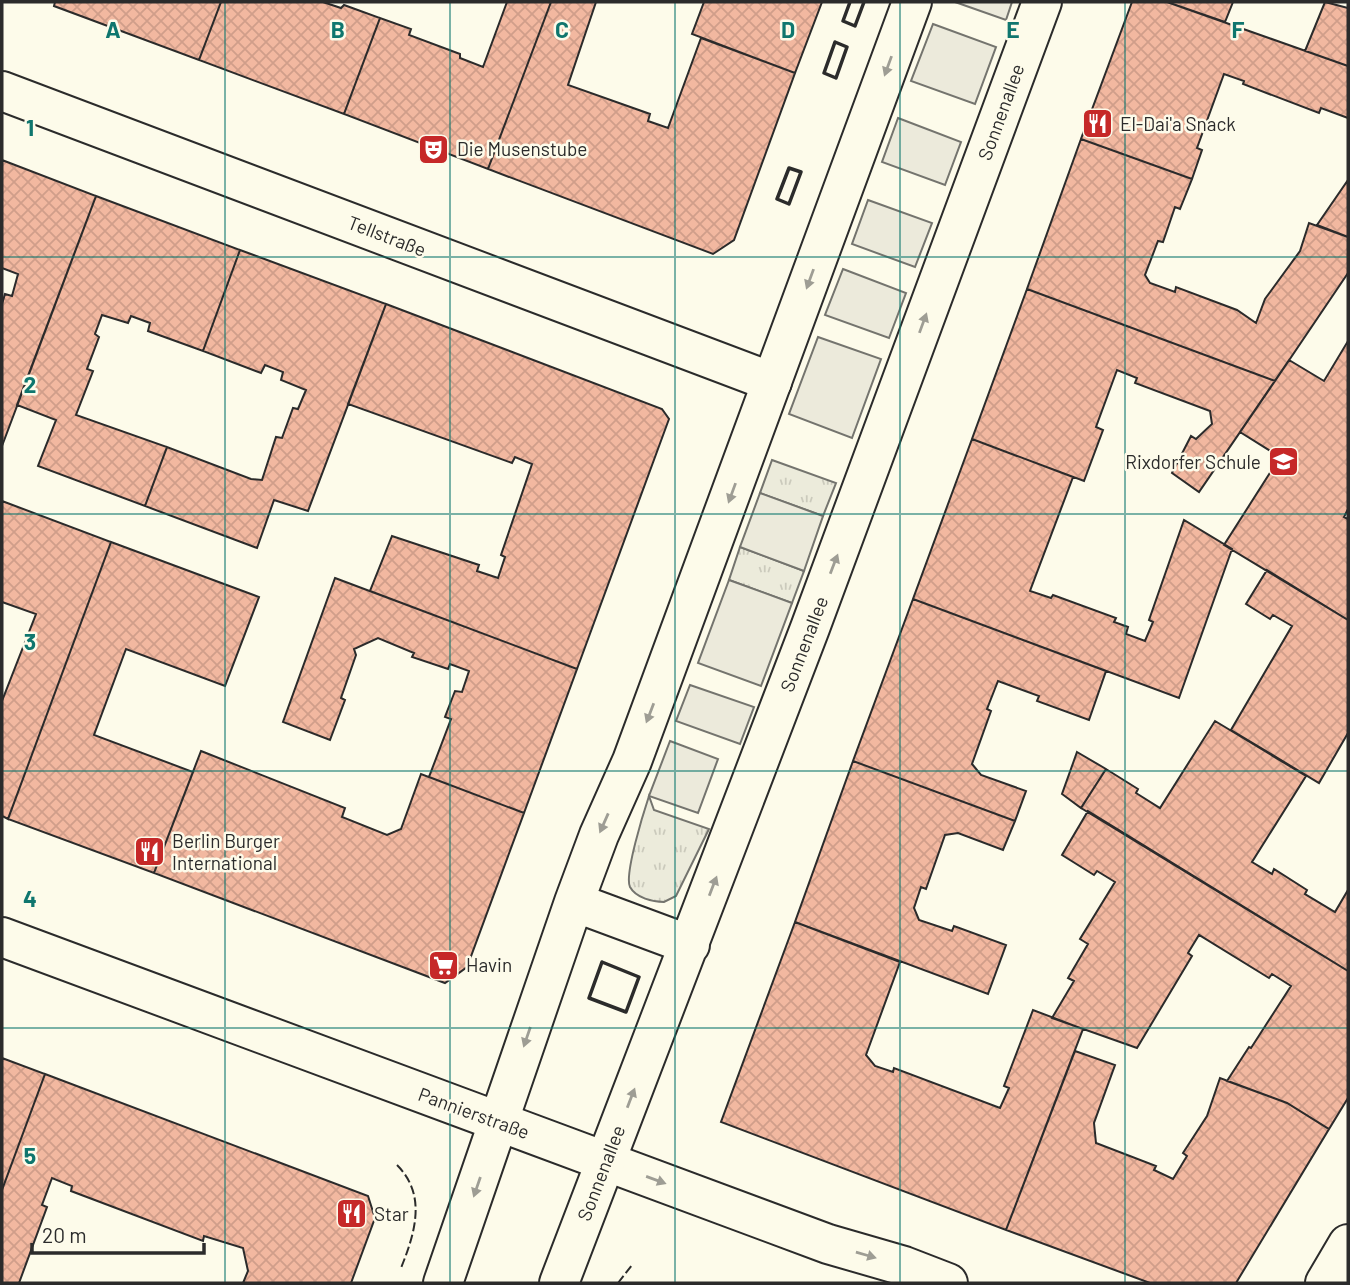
<svg xmlns="http://www.w3.org/2000/svg" width="1350" height="1285" font-family="Barlow,sans-serif">
<defs>
<pattern id="grass-tufts" width="24" height="20" patternUnits="userSpaceOnUse" patternTransform="scale(1.75)"><rect width="24" height="20" fill="#ecebdb"/><path d="M3 7l-1-3M5 7V3M7 7l1-3M15 17l-1-3M17 17v-4M19 17l1-3" fill="none" stroke="#cbcabc"/></pattern>
<pattern id="building-cross-hatch" width="8" height="8" patternUnits="userSpaceOnUse" patternTransform="scale(1.75)"><rect width="8" height="8" fill="#f2b8a0"/><path d="M0 0l8 8M0 8l8-8" fill="none" stroke="#d09e8a"/></pattern>
</defs>
<rect width="100%" height="100%" fill="#fdfbea"/>
<!-- grass -->
<path fill="url(#grass-tufts)" stroke="#74746e" stroke-width="2" d="M772,460L836,483L823,516L760,493Z
M740,547L804,571L792,603L729,580Z
M649,796L654,810L709,829L676,896L664,902C653,902 636,898 630,887C624,875 644,811 649,796Z"/>
<!-- parking -->
<path fill="#eceadb" stroke="#74746e" stroke-width="2" d="M955,2H1012L1006,20Z
M933,24L996,47L975,104L911,81Z
M898,118L961,142L945,185L882,162Z
M868,200L932,223L915,267L852,244Z
M843,269L906,293L889,338L825,315Z
M818,337L881,359L852,438L789,414Z
M760,493L823,516L804,571L740,547Z
M729,580L792,603L761,686L698,663Z
M690,685L754,707L740,744L676,721Z
M670,741L718,759L698,813L649,796Z"/>
<!-- building -->
<path fill="url(#building-cross-hatch)" stroke="#2b2b2b" stroke-width="2" d="M55,2H221L199,60L54,6Z
M221,2H323L341,8L344,5L380,18L344,114L199,60Z
M507,2H551L488,169L344,114L380,18L411,29L409,35L460,54V58L483,67Z
M551,2H596L568,85L650,114L648,121L668,128L701,38L795,73L734,240L713,254L488,169Z
M704,2H822L795,73L692,34Z
M1132,2H1167L1348,66V118L1321,108L1319,113L1243,84L1244,81L1224,74L1197,148L1202,150L1192,179L1081,139Z
M1167,2H1233L1225,22Z
M1325,2L1348,8V66L1305,51Z
M1081,139L1192,179L1180,209L1175,207L1163,242L1158,241L1145,275L1150,283L1175,292L1176,287L1237,310L1256,323L1265,299L1300,251L1309,223L1348,237V273L1275,381L1027,289Z
M2,160L96,196L2,446V304L5,294L12,296L18,274L2,268Z
M1348,180V237L1317,225Z
M96,196L240,250L203,351L148,331L150,323L131,316L128,323L102,315L95,334L99,337L87,369L93,371L76,415L167,447L145,506L38,466L56,420L17,405Z
M240,250L386,304L308,511L274,500L257,548L145,506L167,447L251,479L262,480L276,437L282,438L293,408L298,409L306,390L281,380L283,372L265,365L261,373L203,351Z
M1027,289L1275,381L1199,492L1172,473L1191,436L1196,439L1212,424L1210,411L1135,383L1137,378L1117,370L1096,427L1103,430L1084,481L972,439Z
M386,304L662,409L669,419L577,669L370,591L392,536L479,565L477,571L498,578L505,557L501,555L532,464L515,457L512,463L348,404Z
M1348,341V509L1344,517L1348,519V620L1224,545L1280,457L1240,432L1289,360L1324,381Z
M972,439L1073,477L1030,591L1051,598L1053,595L1116,618L1114,622L1128,627L1126,634L1145,641L1153,622L1149,620L1184,520L1232,549L1179,698L913,599Z
M2,501L111,542L8,819L2,816V701L36,614L2,602Z
M111,542L259,597L225,686L126,649L94,735L193,772L154,873L8,819Z
M1267,570L1348,620V733L1319,783L1231,730L1292,626L1273,615L1270,619L1246,604Z
M335,578L577,669L524,813L429,777L451,719L445,717L455,691L462,692L469,671L450,664L448,669L412,657L414,653L378,638L354,649L356,655L341,698L345,700L330,740L283,722Z
M913,599L1106,671L1089,720L1037,701L1039,696L998,681L987,709L991,711L972,764L981,775L1026,791L1015,821L853,761Z
M1215,721L1306,776L1252,862L1272,874L1274,869L1307,890L1305,894L1335,912L1348,890V971L1081,808L1106,769L1138,789L1136,793L1160,808Z
M201,751L345,808L342,817L387,835L401,829L421,774L524,813L467,967L445,983L154,873Z
M1077,752L1106,769L1081,808L1062,794Z
M853,761L1015,821L1003,850L958,833L945,835L926,889L921,887L914,908L919,920L952,931L954,926L1006,945L988,994L795,922Z
M1088,811L1348,971V1098L1329,1129L1287,1103L1227,1081L1249,1047L1251,1048L1291,986L1272,974L1269,978L1199,935L1188,953L1192,956L1137,1048L1052,1018L1074,981L1068,978L1088,944L1080,939L1115,882L1097,871L1094,875L1062,855Z
M795,922L900,962L866,1055L875,1066L893,1072L894,1068L1000,1108L1009,1088L1004,1086L1033,1010L1083,1029L1006,1230L721,1122Z
M1075,1051L1115,1065L1094,1123L1096,1143L1156,1166L1154,1170L1173,1179L1187,1156L1183,1153L1207,1116L1220,1078L1287,1103L1329,1129L1236,1283H1150L1006,1230Z
M2,1058L45,1074L2,1190Z
M45,1074L368,1196L375,1218L351,1283H243L248,1271L243,1248L204,1236L203,1241L71,1191L72,1186L52,1178L42,1205L47,1207L19,1283H2V1190Z"/>
<g fill="none" stroke-linecap="round" stroke-linejoin="round">
<defs>
<path id="minor" d="M2,91L772,382
M2,937L828,1244L904,1266L948,1283
M1325,1283L1348,1244"/>
<path id="major" d="M574,902L690,945
M443,1283L574,902L599,835L632,761L912,2
M559,1283L810,628L1042,2"/>
</defs>
<!-- minor casing -->
<use href="#minor" stroke="#2b2b2b" stroke-width="42"/>
<!-- major casing -->
<use href="#major" stroke="#2b2b2b" stroke-width="42"/>
<!-- minor -->
<use href="#minor" stroke="#fdfbea" stroke-width="38"/>
<!-- major -->
<use href="#major" stroke="#fdfbea" stroke-width="38"/>
<!-- fence -->
<path stroke="#2b2b2b" stroke-width="2" stroke-dasharray="9 3.5" stroke-linecap="butt" d="M397,1165C427,1195 415,1233 401,1268
M618,1283L632,1265"/>
<!-- wall -->
<path stroke="#2b2b2b" stroke-width="3.5" d="M850,2L843,21L855,26L864,2
M835,42L847,47L836,78L824,73Z
M789,168L801,172L789,204L777,199Z
M602,962L639,977L626,1012L589,998Z"/>
</g>
<!-- one-way arrows -->
<defs><path id="oneway-solid" d="M-6-.8H1V-3.2L6.5 0L1 3.2V.8H-6Z" transform="scale(1.75)"/></defs>
<g fill="#9e9d94">
<use href="#oneway-solid" transform="translate(888 66) rotate(110)"/>
<use href="#oneway-solid" transform="translate(810 279) rotate(110)"/>
<use href="#oneway-solid" transform="translate(923 323) rotate(-70)"/>
<use href="#oneway-solid" transform="translate(732 493) rotate(110)"/>
<use href="#oneway-solid" transform="translate(834 564) rotate(-69)"/>
<use href="#oneway-solid" transform="translate(650 713) rotate(111)"/>
<use href="#oneway-solid" transform="translate(604 823) rotate(114)"/>
<use href="#oneway-solid" transform="translate(713 886) rotate(-69)"/>
<use href="#oneway-solid" transform="translate(527 1037) rotate(109)"/>
<use href="#oneway-solid" transform="translate(631 1098) rotate(-69)"/>
<use href="#oneway-solid" transform="translate(656 1180) rotate(20)"/>
<use href="#oneway-solid" transform="translate(477 1187) rotate(109)"/>
<use href="#oneway-solid" transform="translate(866 1255) rotate(16)"/>
</g>
<!-- grid -->
<path fill="none" stroke="#0f766e" stroke-width="2" stroke-opacity="0.55" d="M225,2V1283M450,2V1283M675,2V1283M900,2V1283M1125,2V1283M2,257H1348M2,514H1348M2,771H1348M2,1028H1348"/>
<!-- icons -->
<defs>
<symbol id="restaurant-square" viewBox="-11 -11 22 22"><rect x="-9" y="-9" width="18" height="18" rx="4" fill="#c62828" stroke="#fdfbea"/><path d="M-5-6h1v4h1v-4h1v4h1v-4h1v5L-1.5 .5V6h-2V.5L-5-1ZM5-6V6H3V1.5H1.5Q1.5-4 5-6Z" fill="#fff"/></symbol>
<symbol id="theatre-square" viewBox="-11 -11 22 22"><rect x="-9" y="-9" width="18" height="18" rx="4" fill="#c62828" stroke="#fdfbea"/><path d="M-5-5.5Q0-4 5-5.5V0Q5 5 0 6Q-5 5-5 0ZM-3.3-2.5H-1v1.5H-3.3ZM1-2.5H3.3v1.5H1ZM-2.8 1Q0 5.5 2.8 1Z" fill="#fff"/></symbol>
<symbol id="school-square" viewBox="-11 -11 22 22"><rect x="-9" y="-9" width="18" height="18" rx="4" fill="#c62828" stroke="#fdfbea"/><path d="M0-5L7-2L0 1L-7-2ZM-4 1L0 2.5L4 1V4Q0 6-4 4Z" fill="#fff"/></symbol>
<symbol id="supermarket-square" viewBox="-11 -11 22 22"><rect x="-9" y="-9" width="18" height="18" rx="4" fill="#c62828" stroke="#fdfbea"/><path d="M-6-5.5h2.5l.6 2H6L4.5 2H-2.5L-4.4-4H-6ZM-1.5 3.2a1.3 1.3 0 1 0 .1 0ZM3 3.2a1.3 1.3 0 1 0 .1 0Z" fill="#fff"/></symbol>
</defs>
<g fill-rule="evenodd">
<use href="#restaurant-square" x="1080" y="106" width="35" height="35"/>
<use href="#theatre-square" x="416" y="132" width="35" height="35"/>
<use href="#school-square" x="1266" y="444" width="35" height="35"/>
<use href="#restaurant-square" x="132" y="834" width="35" height="35"/>
<use href="#supermarket-square" x="426" y="948" width="35" height="35"/>
<use href="#restaurant-square" x="334" y="1196" width="35" height="35"/>
</g>
<g text-anchor="middle" stroke-width="5" stroke-linejoin="round" paint-order="stroke">
<!-- street labels -->
<g font-size="19" fill="#2b2b2b" stroke="#fdfbea">
<text transform="translate(1001 112) rotate(-70)" y="7">Sonnenallee</text>
<text transform="translate(387 236) rotate(21)" y="7">Tellstraße</text>
<text transform="translate(804 644) rotate(-69)" y="7">Sonnenallee</text>
<text transform="translate(474 1113) rotate(20)" y="7">Pannierstraße</text>
<text transform="translate(601 1173) rotate(-69)" y="7">Sonnenallee</text>
</g>
<!-- poi labels -->
<g font-size="19" fill="#2b2b2b" stroke="#fdfbea" text-anchor="start">
<text x="1120" y="131">El-Dai'a Snack</text>
<text x="457" y="156">Die Musenstube</text>
<text x="1261" y="469" text-anchor="end">Rixdorfer Schule</text>
<text x="172" y="848">Berlin Burger<tspan x="172" dy="22">International</tspan></text>
<text x="466" y="972">Havin</text>
<text x="374" y="1221">Star</text>
</g>
</g>
<g font-size="23" text-anchor="middle" font-weight="bold" fill="#0f766e" stroke="#fdfbea" stroke-width="5" stroke-linejoin="round" paint-order="stroke">
<text x="113" y="38">A</text>
<text x="338" y="38">B</text>
<text x="562" y="38">C</text>
<text x="788" y="38">D</text>
<text x="1013" y="38">E</text>
<text x="1238" y="38">F</text>
<text x="30" y="136">1</text>
<text x="30" y="393">2</text>
<text x="30" y="650">3</text>
<text x="30" y="907">4</text>
<text x="30" y="1164">5</text>
</g>
<!-- border -->
<rect width="1350" height="1285" fill="none" stroke="#2b2b2b" stroke-width="7"/>
<!-- scale -->
<path d="M32 1243v10h172v-10" fill="none" stroke="#2b2b2b" stroke-width="3.5"/>
<text x="42" y="1243" font-size="21" fill="#2b2b2b" stroke="#fdfbea" stroke-width="5" paint-order="stroke">20 m</text>
</svg>
